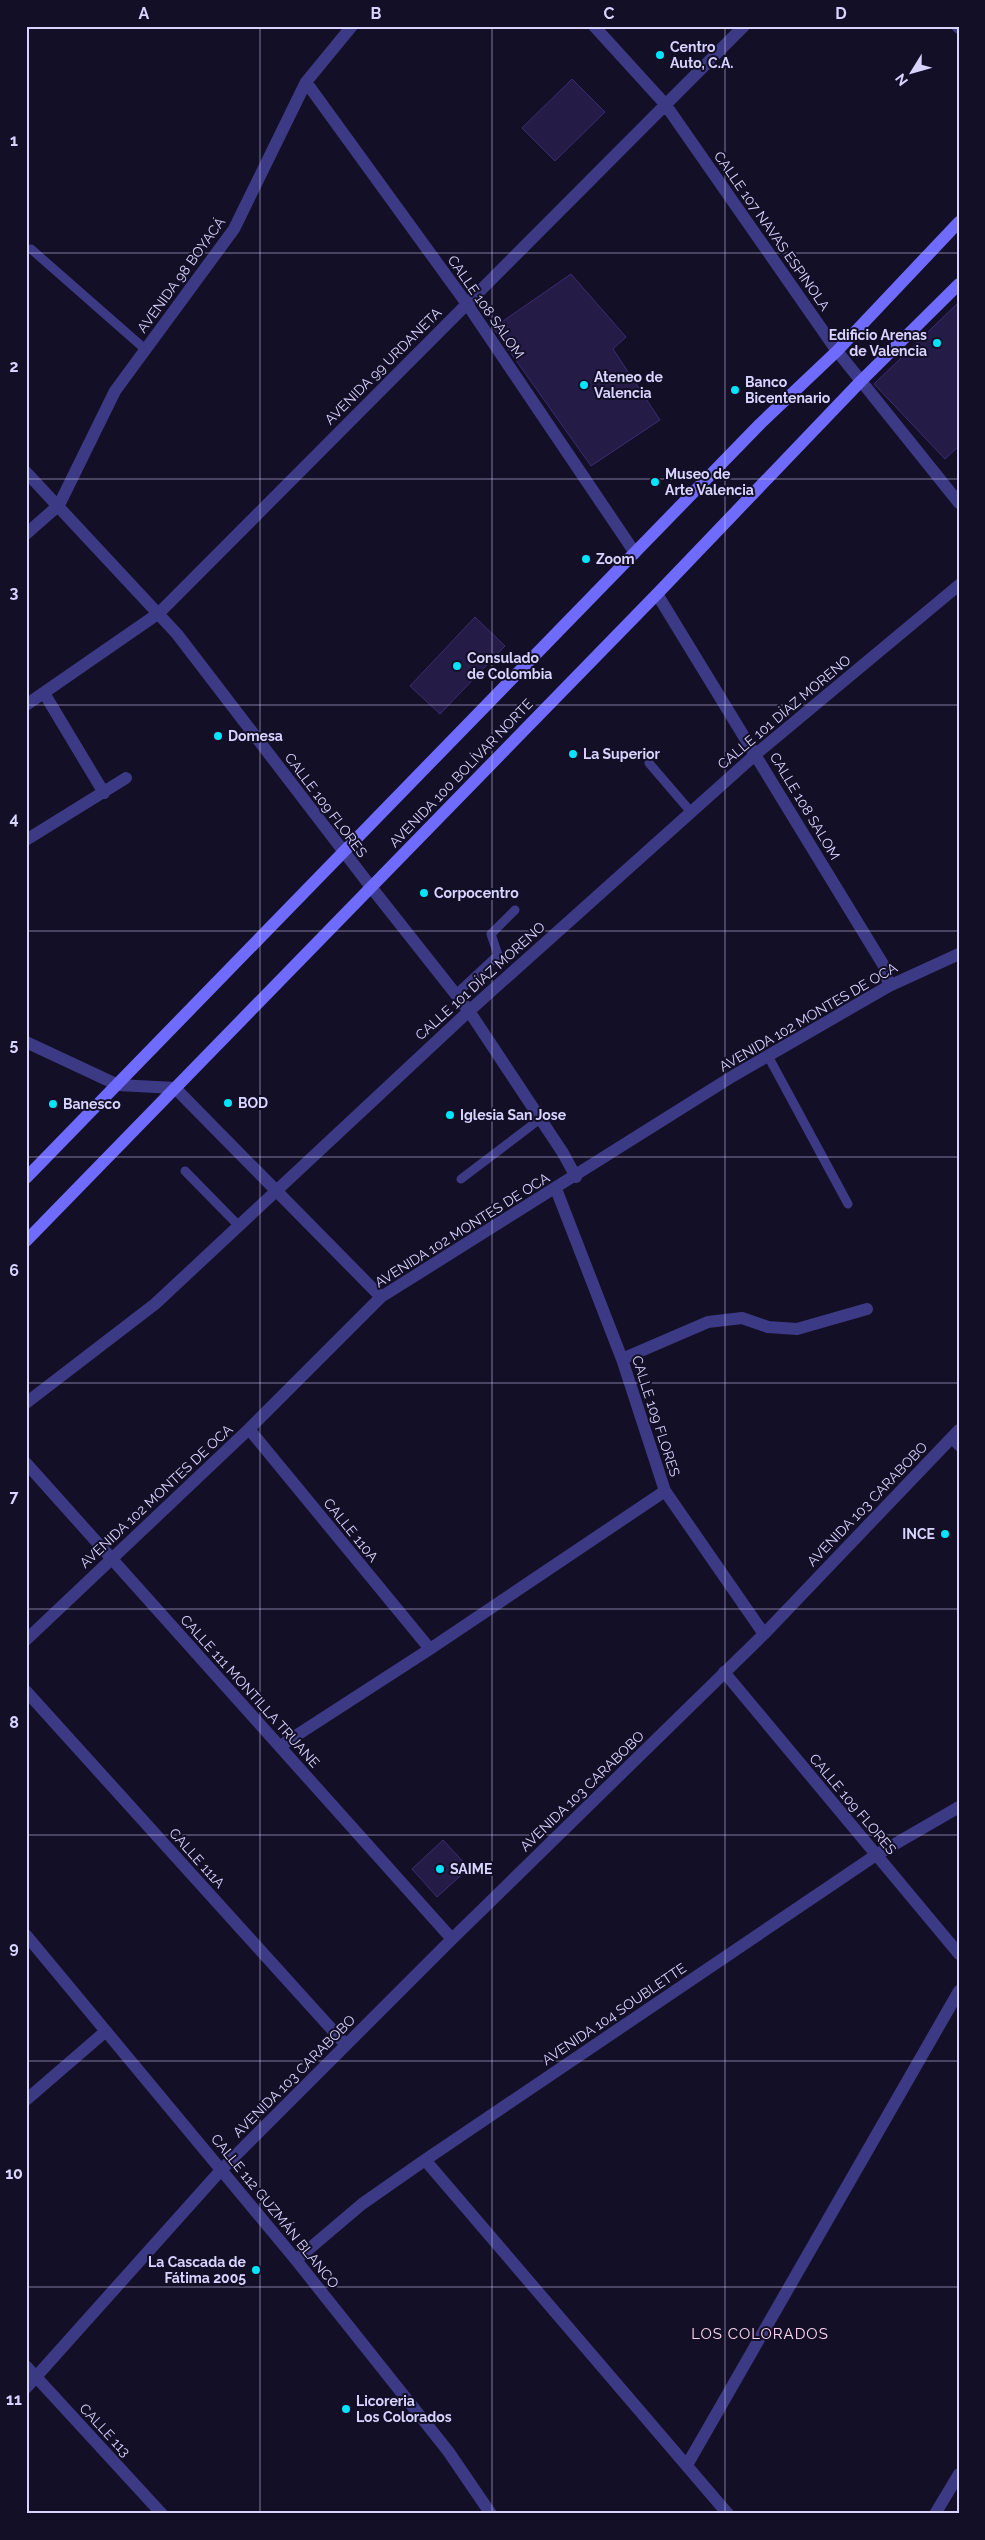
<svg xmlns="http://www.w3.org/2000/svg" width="985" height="2540" font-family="Raleway,sans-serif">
<rect width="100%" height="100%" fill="#130f26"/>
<!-- building -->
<path fill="#241b47" stroke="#3b2d73" d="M572,79L605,112L555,161L522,128Z
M571,274L626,337L613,349L660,420L591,466L493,328Z
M959,302V446L945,459L874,384Z
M475,617L505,646L440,714L410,686Z
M443,1840L469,1868L437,1897L412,1869Z"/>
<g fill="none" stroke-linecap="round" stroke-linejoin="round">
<!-- lane -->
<path stroke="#3d3a85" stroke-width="9" d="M31,249L146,350
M649,763L691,812
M456,994L498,955L491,934L515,910
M768,1056L848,1204
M185,1171L238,1225
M461,1179L540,1119
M951,1439L959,1447"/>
<!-- street -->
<path stroke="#3d3a85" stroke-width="12" d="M594,26L665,104L837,351L959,503
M957,26L959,28
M306,82L467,304L635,553
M26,472L177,634L371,887L469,1011L563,1153L576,1177
M26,534L59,505L115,391L234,229L306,82L352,26
M657,594L884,966L889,986
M44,693L104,793
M26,705L159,613L744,26
M26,840L126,778
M26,1042L118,1085L175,1088L381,1297
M556,1189L622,1359L665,1491L764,1634
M622,1359L708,1322L742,1318L768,1327L797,1329L867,1309
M26,1403L155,1304L469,1011L756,754L959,585
M249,1429L430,1649
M26,1463L452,1939
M26,1640L249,1429L381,1297L733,1076L889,986L959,954
M724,1672L959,1954
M26,1691L346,2045
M280,1746L430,1649L665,1491
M26,1935L296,2260L448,2451L491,2514
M26,2100L106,2031
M425,2160L728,2514
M296,2260L362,2204L425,2160L876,1855L959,1807
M26,2366L162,2514
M26,2388L222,2169L452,1939L764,1634L959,1430
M687,2465L959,1991
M935,2514L959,2474"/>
<!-- secondary -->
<path stroke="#6f6bff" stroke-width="12" d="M26,1178L760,424L837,351L959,222
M26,1241L657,594L861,381L959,284"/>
</g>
<!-- grid -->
<path fill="none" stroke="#d9d4ff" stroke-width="1" stroke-opacity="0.55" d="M260,26V2514M492,26V2514M725,26V2514M26,253H959M26,479H959M26,705H959M26,931H959M26,1157H959M26,1383H959M26,1609H959M26,1835H959M26,2061H959M26,2287H959"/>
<!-- markers -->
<g fill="#00e5ff" stroke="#130f26" stroke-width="2">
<circle cx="660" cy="55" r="5"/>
<circle cx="937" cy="343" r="5"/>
<circle cx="584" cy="385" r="5"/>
<circle cx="735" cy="390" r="5"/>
<circle cx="655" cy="482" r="5"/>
<circle cx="586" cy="559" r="5"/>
<circle cx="457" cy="666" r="5"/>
<circle cx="218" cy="736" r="5"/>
<circle cx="573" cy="754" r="5"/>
<circle cx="424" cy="893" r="5"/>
<circle cx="228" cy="1103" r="5"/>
<circle cx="53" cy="1104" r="5"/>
<circle cx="450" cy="1115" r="5"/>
<circle cx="945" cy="1534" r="5"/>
<circle cx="440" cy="1869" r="5"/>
<circle cx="256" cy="2270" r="5"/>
<circle cx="346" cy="2409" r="5"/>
</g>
<g text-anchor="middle" stroke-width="4" stroke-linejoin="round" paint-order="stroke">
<!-- poi labels -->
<g font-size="14" font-weight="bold" fill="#d9d4ff" stroke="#130f26" text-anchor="start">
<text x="670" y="52">Centro<tspan x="670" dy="16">Auto, C.A.</tspan></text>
<text x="927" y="340" text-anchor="end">Edificio Arenas<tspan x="927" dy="16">de Valencia</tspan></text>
<text x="594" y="382">Ateneo de<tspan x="594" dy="16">Valencia</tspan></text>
<text x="745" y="387">Banco<tspan x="745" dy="16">Bicentenario</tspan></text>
<text x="665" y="479">Museo de<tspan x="665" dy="16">Arte Valencia</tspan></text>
<text x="596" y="564">Zoom</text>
<text x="467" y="663">Consulado<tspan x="467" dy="16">de Colombia</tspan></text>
<text x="228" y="741">Domesa</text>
<text x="583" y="759">La Superior</text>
<text x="434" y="898">Corpocentro</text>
<text x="238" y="1108">BOD</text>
<text x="63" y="1109">Banesco</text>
<text x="460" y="1120">Iglesia San Jose</text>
<text x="935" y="1539" text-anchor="end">INCE</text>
<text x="450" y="1874">SAIME</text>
<text x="246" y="2267" text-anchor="end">La Cascada de<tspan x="246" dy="16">Fátima 2005</tspan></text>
<text x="356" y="2406">Licoreria<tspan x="356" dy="16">Los Colorados</tspan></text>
</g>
<!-- street labels -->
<g font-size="14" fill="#d9d4ff" stroke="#130f26">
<text transform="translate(772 231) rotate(55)" y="5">CALLE 107 NAVAS ESPINOLA</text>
<text transform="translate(181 275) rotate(-54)" y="5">AVENIDA 98 BOYACÁ</text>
<text transform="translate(486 307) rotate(55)" y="5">CALLE 108 SALOM</text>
<text transform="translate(383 366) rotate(-45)" y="5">AVENIDA 99 URDANETA</text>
<text transform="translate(784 712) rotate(-40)" y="5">CALLE 101 DÍAZ MORENO</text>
<text transform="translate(461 773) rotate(-46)" y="5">AVENIDA 100 BOLÍVAR NORTE</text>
<text transform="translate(326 805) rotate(53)" y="5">CALLE 109 FLORES</text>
<text transform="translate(805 806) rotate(59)" y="5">CALLE 108 SALOM</text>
<text transform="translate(480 981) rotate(-42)" y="5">CALLE 101 DÍAZ MORENO</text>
<text transform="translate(808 1017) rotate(-30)" y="5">AVENIDA 102 MONTES DE OCA</text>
<text transform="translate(462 1230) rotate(-32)" y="5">AVENIDA 102 MONTES DE OCA</text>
<text transform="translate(656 1416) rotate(72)" y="5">CALLE 109 FLORES</text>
<text transform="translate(156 1496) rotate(-43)" y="5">AVENIDA 102 MONTES DE OCA</text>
<text transform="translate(867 1504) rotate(-46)" y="5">AVENIDA 103 CARABOBO</text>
<text transform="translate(351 1530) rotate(51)" y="5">CALLE 110A</text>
<text transform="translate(250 1691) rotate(48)" y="5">CALLE 111 MONTILLA TRUANE</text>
<text transform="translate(582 1791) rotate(-44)" y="5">AVENIDA 103 CARABOBO</text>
<text transform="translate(853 1804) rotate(50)" y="5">CALLE 109 FLORES</text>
<text transform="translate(197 1858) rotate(48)" y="5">CALLE 111A</text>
<text transform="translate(614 2014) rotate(-34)" y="5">AVENIDA 104 SOUBLETTE</text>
<text transform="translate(294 2076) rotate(-45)" y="5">AVENIDA 103 CARABOBO</text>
<text transform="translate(275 2211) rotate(51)" y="5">CALLE 112 GUZMÁN BLANCO</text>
<text transform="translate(105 2430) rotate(47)" y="5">CALLE 113</text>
</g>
<!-- neighbourhood labels -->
<g font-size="15" letter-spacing="1" fill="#ffd6f0" stroke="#130f26">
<text x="760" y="2339">LOS COLORADOS</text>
</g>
</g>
<!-- border -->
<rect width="985" height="2540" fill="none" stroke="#130f26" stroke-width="55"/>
<!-- north arrow -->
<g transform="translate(912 72) rotate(233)" stroke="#130f26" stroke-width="4" paint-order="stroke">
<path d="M0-4L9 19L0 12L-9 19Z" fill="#d9d4ff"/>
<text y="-8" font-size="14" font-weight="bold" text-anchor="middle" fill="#d9d4ff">N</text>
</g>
<rect x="28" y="28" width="930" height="2484" fill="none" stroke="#d9d4ff" stroke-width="2"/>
<g font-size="16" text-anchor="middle" font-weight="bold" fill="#d9d4ff">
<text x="144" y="19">A</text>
<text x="376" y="19">B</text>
<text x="609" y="19">C</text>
<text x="841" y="19">D</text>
<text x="14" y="146">1</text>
<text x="14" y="372">2</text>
<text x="14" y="598">3</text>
<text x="14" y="824">4</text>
<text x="14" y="1050">5</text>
<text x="14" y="1276">6</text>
<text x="14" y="1502">7</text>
<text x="14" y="1728">8</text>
<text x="14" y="1953">9</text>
<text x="14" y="2179">10</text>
<text x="14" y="2405">11</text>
</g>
</svg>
